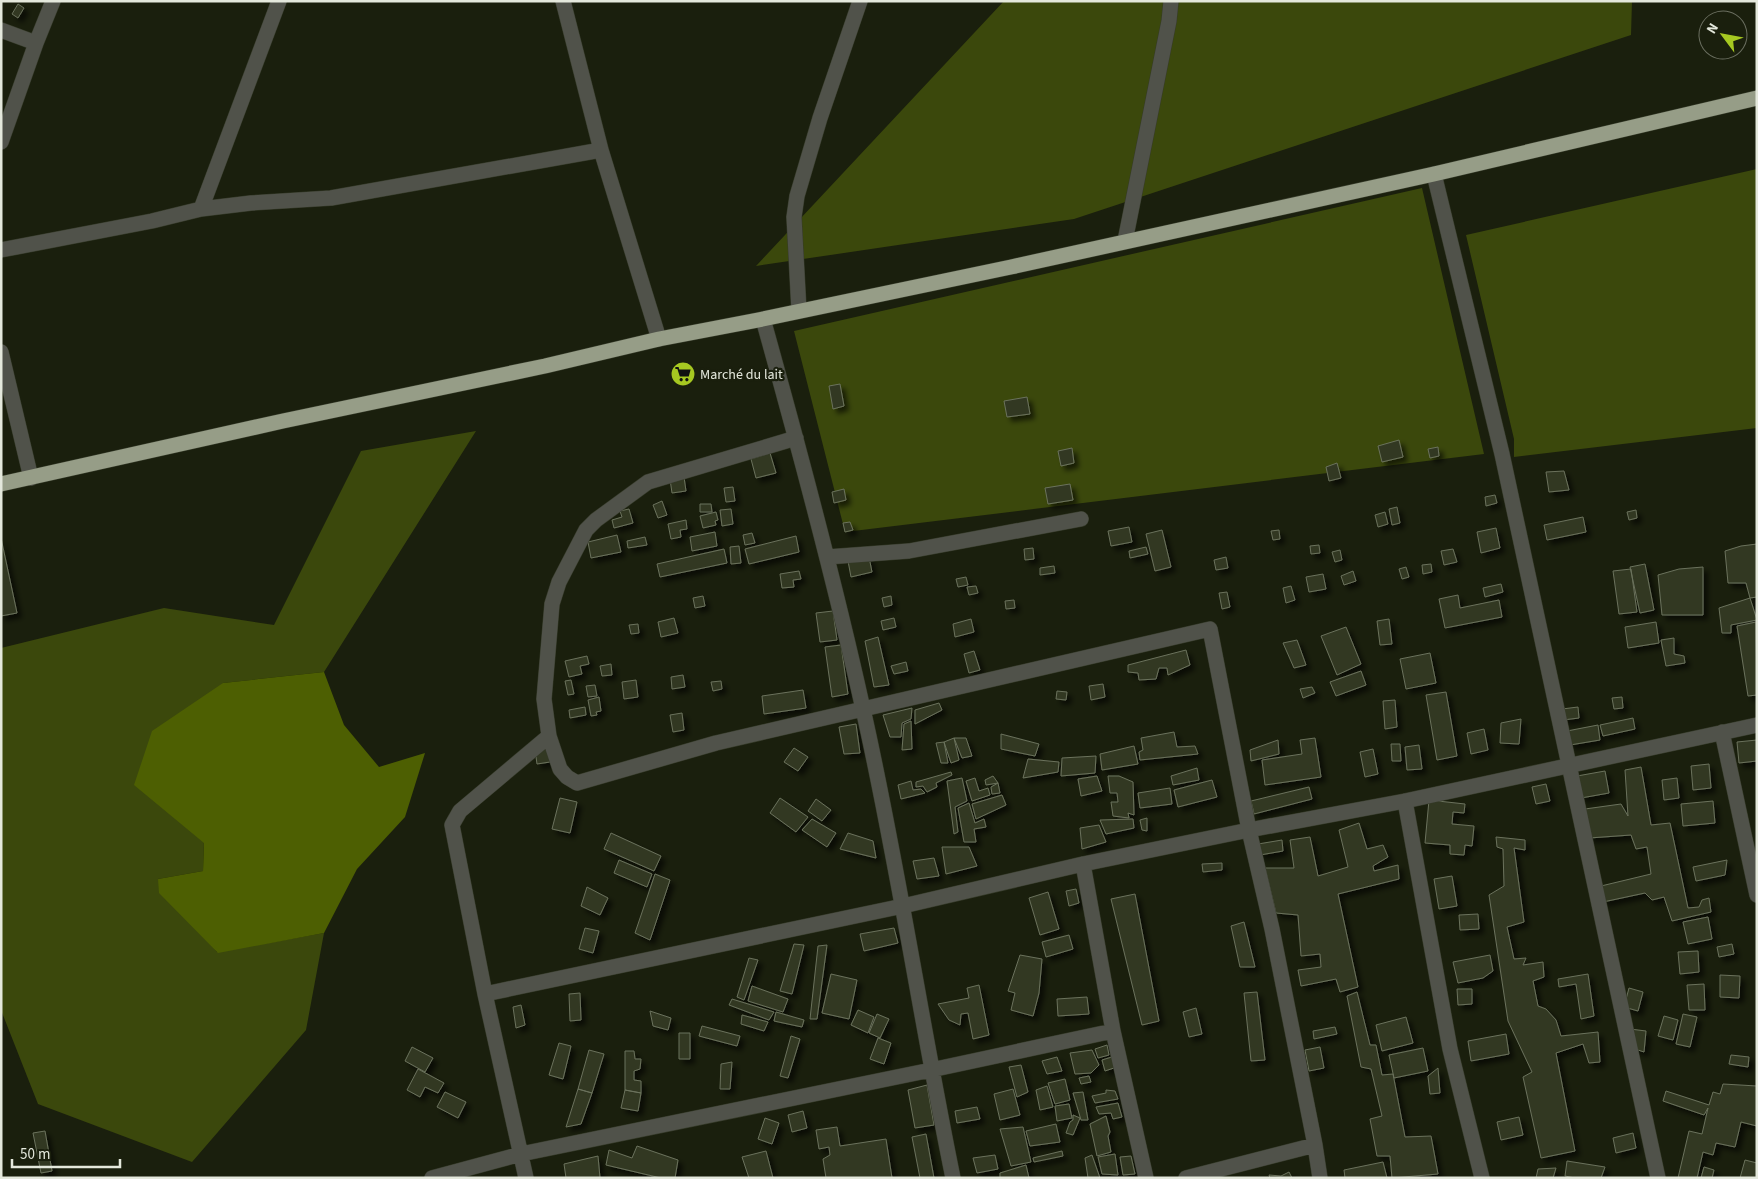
<svg xmlns="http://www.w3.org/2000/svg" width="1758" height="1179" font-family="'Source Sans 3',sans-serif">
<defs>
<filter id="shadow"><feDropShadow dx="4.5" dy="4.5" stdDeviation="2.5" flood-color="#0009"/></filter>
</defs>
<rect width="100%" height="100%" fill="#1a1f0d"/>
<!-- green -->
<path fill="#3b480c" d="M1004,1H1632L1631,35L1074,219L756,266Z
M1757,169V428L1514,457V439L1466,235Z
M1422,188L1484,454L845,532L794,331Z
M476,431L324,672L223,683L204,842L203,871L158,879L217,952L324,933L306,1030L192,1162L38,1104L1,1010V648L164,608L274,625L361,451Z"/>
<!-- water -->
<path fill="#4d5f02" d="M324,672L344,725L379,767L425,753L405,817L357,869L324,933L218,953L159,893L158,879L203,871L204,843L134,785L152,731L223,683Z"/>
<!-- building -->
<path fill="#323824" stroke="#6b725c" filter="url(#shadow)" d="M18,4L24,8L18,18L12,14Z
M840,384L844,406L833,409L829,386Z
M1027,397L1030,414L1007,417L1004,401Z
M1399,440L1403,457L1382,462L1378,446Z
M1438,447L1439,456L1430,458L1428,449Z
M1072,448L1074,463L1061,466L1058,451Z
M770,453L776,473L756,478L751,459Z
M1337,463L1341,478L1329,481L1326,467Z
M1564,471L1569,490L1549,492L1546,472Z
M684,477L686,491L672,493L670,479Z
M1070,484L1073,500L1048,504L1045,488Z
M733,487L735,501L726,502L724,488Z
M844,489L846,500L834,503L832,492Z
M1495,495L1497,503L1486,506L1485,497Z
M662,501L667,515L658,518L653,505Z
M700,504H711L712,512H700Z
M1397,507L1400,523L1392,525L1389,509Z
M629,509L633,523L614,528L612,520L622,517L620,511Z
M731,509L733,524L722,526L720,510Z
M1636,510L1637,518L1629,520L1627,512Z
M716,512L718,520L715,521L716,525L703,528L700,516Z
M1385,512L1388,524L1378,527L1375,515Z
M1583,517L1586,532L1547,540L1544,525Z
M686,520L687,529L680,530L681,537L671,539L668,524Z
M850,522L853,530L845,532L843,523Z
M1129,527L1132,542L1111,546L1108,531Z
M1496,528L1500,548L1481,553L1477,532Z
M1162,530L1171,567L1155,571L1146,534Z
M1279,530L1280,539L1273,540L1271,531Z
M715,532L717,546L692,551L690,537Z
M752,533L755,543L745,545L743,535Z
M617,535L621,552L591,558L588,542Z
M796,536L799,552L749,564L745,549Z
M645,537L647,545L628,548L627,541Z
M1,538L17,613L1,616Z
M1757,544V597L1750,598L1746,583H1728L1725,551L1741,546Z
M1319,545L1320,553L1311,554L1310,546Z
M739,546L741,563L731,564L730,547Z
M1146,547L1148,554L1130,558L1129,551Z
M1033,548L1034,559L1025,560L1024,549Z
M724,549L727,563L660,577L657,564Z
M1453,549L1457,562L1444,565L1441,551Z
M1340,550L1342,560L1335,562L1332,552Z
M869,557L872,572L851,577L848,561Z
M1226,557L1228,568L1216,570L1214,560Z
M1431,564L1432,572L1423,574L1422,565Z
M1645,564L1654,610L1640,613L1630,567Z
M1054,566L1055,573L1040,575V568Z
M1406,567L1409,577L1402,579L1399,569Z
M1703,567V615H1662L1658,575L1679,569Z
M1631,569L1637,612L1619,614L1613,571Z
M799,571L801,579L793,580L794,587L782,588L780,574Z
M1353,571L1356,581L1344,585L1341,576Z
M1323,574L1326,589L1309,592L1306,577Z
M966,577L968,585L958,587L956,579Z
M1501,584L1503,592L1485,597L1483,588Z
M976,586L978,593L969,595L967,587Z
M1291,586L1295,600L1286,603L1283,588Z
M1227,592L1230,607L1222,609L1219,593Z
M1458,595L1460,608L1499,600L1502,617L1445,628L1439,599Z
M703,596L705,606L695,608L693,598Z
M891,596L892,605L884,607L882,598Z
M1750,598L1757,620L1731,625V633H1722L1719,608Z
M1014,600L1015,608L1006,609L1005,601Z
M833,611L837,640L820,642L816,613Z
M674,618L678,633L661,637L658,622Z
M894,618L896,627L883,630L881,621Z
M971,619L974,632L955,637L953,624Z
M1389,619L1392,644L1380,645L1377,621Z
M1656,622L1659,643L1628,648L1625,627Z
M1756,622L1757,695L1748,696L1737,626Z
M638,624L639,633L631,634L629,625Z
M1346,627L1361,664L1337,675L1321,636Z
M878,637L889,685L874,687L865,641Z
M1674,638V654L1684,656L1685,663L1666,666L1661,640Z
M1297,640L1306,665L1294,668L1283,643Z
M841,645L848,694L832,697L825,647Z
M1186,650L1190,665L1168,675L1167,668H1159L1156,679L1139,680L1138,673L1128,672V665Z
M974,651L980,670L969,673L964,654Z
M1430,653L1436,683L1406,689L1400,659Z
M587,656L589,664L580,666L582,674L569,677L565,661Z
M906,662L908,671L894,674L891,666Z
M611,664L612,675L602,676L600,666Z
M1361,671L1366,685L1336,696L1330,682Z
M683,675L685,687L672,689L671,677Z
M571,680L574,694L568,695L565,681Z
M636,680L638,697L624,699L622,682Z
M721,681L722,689L713,691L711,682Z
M1103,684L1105,697L1091,700L1089,686Z
M595,685L597,696L588,697L586,686Z
M1312,687L1315,693L1303,698L1300,689Z
M803,690L806,708L764,714L762,696Z
M1057,691L1067,692L1066,700L1056,699Z
M1446,692L1457,756L1437,760L1426,695Z
M599,697L601,711L596,712L597,715L591,716L588,700Z
M1622,697L1623,708L1614,709L1612,698Z
M1395,700L1397,727L1385,729L1383,701Z
M939,703L942,710L915,724V710Z
M585,707L586,715L570,718L569,710Z
M1578,707L1579,718L1563,720L1562,709Z
M912,708L911,719L902,723L901,737H890L883,715Z
M682,713L684,730L673,732L670,715Z
M1633,718L1635,729L1603,736L1600,725Z
M1521,719L1519,744L1500,743L1501,723Z
M911,721L912,749L902,750L904,724Z
M856,724L860,753L844,754L839,727Z
M1598,725L1600,740L1570,745L1567,731Z
M1484,729L1488,750L1471,754L1467,733Z
M1174,732L1177,747L1195,746L1198,754L1140,760L1139,752L1143,750L1141,738Z
M1001,734L1039,744L1035,756L1001,749Z
M954,738L959,760L951,763L944,742Z
M954,738H966L972,756L962,758Z
M1315,738L1321,777L1265,785L1262,760L1302,754L1300,740Z
M1278,740L1279,754L1251,761L1250,750Z
M1757,740V761L1739,763L1737,742Z
M944,742L948,763H941L936,743Z
M1391,744H1400L1401,761H1392Z
M1419,745L1422,769L1407,770L1405,747Z
M1134,746L1138,764L1102,770L1100,754Z
M548,748L550,762L537,764L535,750Z
M794,748L808,757L798,771L784,762Z
M1373,749L1378,774L1365,777L1360,752Z
M1096,756L1095,773L1061,776L1062,758Z
M1028,759L1059,762L1058,772L1023,778Z
M1709,764L1711,788L1693,790L1691,766Z
M1641,767L1651,825L1670,823L1688,908L1699,907L1702,900L1709,898L1711,912L1672,921L1664,897L1652,900L1645,893L1603,902L1601,886L1651,874L1647,847L1636,849L1631,835L1589,838L1585,809L1621,804L1628,816L1625,770Z
M1197,768L1199,780L1173,785L1171,776Z
M1605,771L1609,793L1581,798L1577,776Z
M951,772L952,775L936,783L937,787L927,792L923,786L916,787V782Z
M993,776L998,783L986,785L985,780Z
M1097,776L1102,791L1081,796L1078,779Z
M1108,776H1119L1133,782L1134,815L1128,813L1129,818L1113,816L1111,802H1118L1117,793H1110Z
M962,778L967,801L955,807L958,832L954,834L947,781Z
M975,778L979,791L988,788L990,795L972,801L966,781Z
M1677,778L1679,798L1664,800L1662,780Z
M1212,780L1217,797L1178,807L1174,790Z
M911,781L913,790L921,789L925,793L901,799L898,785Z
M998,783L1000,793L992,794L991,787Z
M1546,784L1550,801L1536,804L1532,787Z
M1309,787L1312,799L1254,814L1251,801Z
M1170,788L1172,804L1140,808L1138,793Z
M1002,795L1006,805L976,819L972,804Z
M560,798L577,802L570,833L552,829Z
M780,798L808,817L796,832L770,813Z
M816,799L831,810L822,821L808,811Z
M1429,800L1465,804L1464,813L1453,812L1452,824L1474,826L1472,846L1465,845L1464,855L1450,854V845L1425,843Z
M1713,801L1715,823L1683,826L1681,804Z
M969,803L975,823L984,819L986,827L974,829L976,842H964L958,808Z
M1147,818V831L1142,830L1140,820Z
M812,819L836,833L827,847L802,830Z
M1133,819L1134,828L1106,834L1100,820Z
M1359,823L1367,849L1383,845L1388,857L1373,866L1374,871L1398,865L1399,879L1338,894L1358,987L1340,992L1336,979L1301,986L1298,970L1321,967L1320,954L1301,956L1298,915L1276,913L1265,868H1294L1290,840L1310,837L1318,876L1348,867L1339,830Z
M1099,825L1106,842L1082,849L1080,828Z
M611,833L661,856L654,871L604,849Z
M848,833L873,841L876,858L840,849Z
M1496,837L1525,840V850L1514,848L1524,922L1507,927L1514,959L1526,958L1523,965L1543,962L1544,977L1533,981L1538,1006L1546,1009L1556,1020L1561,1036L1598,1032L1600,1062L1589,1063L1583,1044L1556,1053L1575,1151L1541,1158L1523,1077L1532,1072L1508,1021L1489,895L1504,886L1503,849L1497,847Z
M1282,840L1283,851L1260,855L1258,844Z
M942,847H969L977,866L946,874Z
M934,858L939,876L917,879L913,861Z
M619,860L652,874L647,887L614,873Z
M1727,860L1725,875L1696,881L1693,867Z
M1222,863V870L1203,872L1202,864Z
M655,874L670,880L650,940L635,933Z
M1452,876L1457,906L1439,909L1434,879Z
M587,887L608,898L600,915L581,906Z
M1076,889L1079,903L1069,906L1066,891Z
M1048,892L1059,929L1040,935L1029,898Z
M1135,894L1159,1021L1142,1025L1111,899Z
M1478,914L1479,929L1460,930L1459,915Z
M1708,917L1712,939L1688,944L1683,922Z
M1244,922L1255,967H1240L1231,926Z
M585,928L599,931L593,953L579,949Z
M894,928L898,943L864,951L860,934Z
M1069,935L1073,949L1046,957L1042,942Z
M794,944L804,945L792,994L780,991Z
M1732,944L1734,954L1719,957L1717,947Z
M827,945L817,1019H810L818,946Z
M1698,951L1699,972L1680,974L1678,952Z
M1020,955L1042,959L1039,993L1033,1016L1011,1010L1015,993L1008,991Z
M1490,955L1493,971L1483,978L1458,983L1453,962Z
M749,958L758,960L744,1000L737,997Z
M831,974L857,980L849,1019L822,1013Z
M1588,974L1594,1016L1581,1019L1576,984L1559,987L1558,979Z
M1720,975L1740,976L1739,998L1720,997Z
M1704,984L1705,1010H1689L1687,985Z
M979,985L989,1035L973,1039L968,1013L961,1014L960,1025L949,1020L938,1004L969,998L967,988Z
M752,986L788,999L783,1012L748,1001Z
M1629,988L1643,992L1638,1011L1624,1007Z
M1457,989H1472V1004L1458,1005Z
M1257,992L1265,1060L1251,1061L1244,993Z
M1357,992L1370,1045H1376L1382,1075L1393,1074L1405,1137L1431,1136L1438,1174L1392,1178L1390,1156H1377L1370,1119L1382,1116L1371,1069L1361,1067L1347,996Z
M580,993L581,1020L570,1021L569,994Z
M1087,997L1089,1014L1058,1016L1057,999Z
M732,999L774,1012L769,1020L729,1005Z
M521,1005L525,1025L516,1028L513,1007Z
M1196,1008L1202,1034L1189,1037L1183,1012Z
M858,1010L874,1017L868,1033L851,1025Z
M650,1011L671,1018L668,1030L653,1026Z
M776,1012L804,1020L802,1027L774,1021Z
M877,1014L889,1019L880,1038L869,1033Z
M1683,1014L1697,1017L1690,1047L1676,1044Z
M742,1015L768,1022L764,1031L741,1024Z
M1664,1016L1678,1020L1673,1040L1658,1036Z
M1406,1017L1413,1043L1382,1051L1376,1025Z
M702,1026L740,1036L737,1046L699,1036Z
M1335,1027L1337,1034L1314,1039L1313,1031Z
M1630,1029L1646,1031L1644,1052L1632,1048Z
M679,1033H690V1059H679Z
M1506,1034L1509,1054L1471,1061L1468,1041Z
M791,1036L800,1039L788,1078L780,1076Z
M878,1038L891,1043L884,1064L870,1059Z
M559,1043L571,1046L563,1079L549,1075Z
M1107,1045L1109,1055L1098,1058L1095,1049Z
M412,1047L433,1058L425,1072L405,1061Z
M1320,1047L1324,1068L1309,1071L1305,1050Z
M1423,1048L1428,1071L1394,1078L1389,1055Z
M589,1050L604,1054L592,1093L578,1089Z
M1092,1050L1099,1065L1091,1073L1075,1074L1070,1053Z
M625,1051H634L635,1059H641L640,1069L634,1071V1080L641,1081V1093L625,1090Z
M1731,1055L1749,1057L1748,1067L1729,1064Z
M1115,1056L1114,1068L1105,1071L1102,1060Z
M1057,1057L1062,1071L1047,1074L1042,1061Z
M732,1062L730,1089H720L721,1064Z
M1021,1065L1028,1092L1017,1097L1009,1067Z
M1438,1068L1440,1093L1430,1094L1428,1076Z
M418,1069L444,1083L438,1093L425,1087L420,1097L407,1090Z
M1089,1076L1091,1082L1081,1084L1079,1078Z
M1065,1079L1070,1100L1055,1104L1048,1083Z
M1723,1084L1757,1086V1126L1741,1122L1735,1147L1716,1143L1713,1155L1703,1152L1697,1178H1678L1689,1131L1702,1134L1708,1108L1704,1115L1663,1101L1666,1091L1709,1105L1713,1092L1720,1094Z
M927,1085L934,1125L915,1128L908,1090Z
M1047,1086L1053,1107L1040,1110L1036,1090Z
M578,1089L592,1093L581,1124L566,1127Z
M1013,1089L1020,1115L1000,1120L994,1094Z
M625,1090L641,1093L638,1111L621,1108Z
M1106,1090L1115,1091L1118,1099L1095,1103L1092,1096L1106,1093Z
M445,1092L466,1102L458,1118L437,1107Z
M1083,1092L1088,1120H1081L1073,1093Z
M1118,1103L1122,1117L1113,1119L1111,1113L1099,1114L1096,1107Z
M1069,1104L1072,1118L1057,1121L1055,1106Z
M977,1107L980,1119L957,1123L955,1111Z
M803,1111L807,1128L792,1132L788,1115Z
M1073,1115L1080,1118L1073,1135L1066,1133L1070,1122L1073,1120Z
M1106,1116L1110,1132L1108,1136L1111,1152L1097,1156L1090,1124Z
M1519,1117L1523,1135L1501,1140L1497,1122Z
M765,1118L779,1123L772,1144L758,1139Z
M1056,1124L1060,1142L1030,1146L1026,1131Z
M837,1127L840,1146L886,1139L892,1178H826L823,1159L830,1155L829,1147L819,1149L816,1130Z
M1023,1127L1031,1162L1011,1166L1000,1129Z
M45,1131L52,1171L41,1173L33,1133Z
M1633,1133L1636,1148L1616,1153L1613,1138Z
M926,1134L934,1178H920L912,1137Z
M637,1146L678,1160L675,1178H661L606,1165L609,1150L632,1158Z
M766,1151L773,1178H749L742,1157Z
M1062,1151L1063,1156L1034,1162L1033,1158Z
M1115,1154L1118,1175L1102,1174L1098,1157Z
M995,1155L998,1169L977,1173L973,1158Z
M1092,1155L1100,1178H1088L1085,1158Z
M598,1156L600,1178H566L564,1164Z
M1131,1156L1135,1174L1123,1175L1120,1157Z
M1745,1160L1757,1163V1178H1740Z
M1567,1161L1605,1167L1601,1178H1575L1565,1176Z
M1383,1162L1387,1178H1345L1344,1170Z
M1026,1165L1029,1178H1000V1173Z
M1704,1167L1714,1170L1712,1178H1701Z
M1556,1168L1553,1178H1536L1538,1169Z
M1289,1172L1292,1178H1270L1269,1175L1281,1176Z"/>
<g fill="none" stroke-linecap="round" stroke-linejoin="round">
<defs>
<path id="minor" d="M563,1L601,150L659,339
M1,30L36,43
M1,142L36,43L53,1
M1434,174L1502,454L1658,1178
M201,209L279,1
M1125,241L1169,21L1171,1
M1,250L152,221L201,209L251,203L331,198L601,150
M799,311L794,217L797,196L820,118L860,1
M763,319C799,448 834,578 863,709C898,864 921,1022 953,1178
M1,352L31,478
M796,438L648,482L596,520L586,530L559,582L552,604L544,699L549,736L560,769L567,777L577,783L716,743L1210,629L1249,830L1272,929L1315,1145L1320,1178
M827,557L909,551L1081,519
M1722,732L1757,895
M549,736L460,811L452,825L485,994L903,906L1083,864L1249,830L1405,801L1757,725
M1405,801L1450,1049L1482,1178
M1083,864L1113,1031L1146,1178
M485,994L526,1178
M432,1178L521,1154L931,1070L1113,1031
M1186,1178L1315,1145"/>
<path id="highway" d="M1,484L283,421L545,366L659,339L763,319L1011,267L1434,174L1757,98"/>
</defs>
<!-- minor casing -->
<use href="#minor" stroke="#363b2a" stroke-width="16"/>
<!-- highway casing -->
<use href="#highway" stroke="#363b2a" stroke-width="16"/>
<!-- minor -->
<use href="#minor" stroke="#50524a" stroke-width="15"/>
<!-- highway -->
<use href="#highway" stroke="#969d87" stroke-width="15"/>
</g>
<!-- icons -->
<defs>
<symbol id="supermarket-disc" viewBox="-11 -11 22 22"><circle r="9.5" fill="#a6c821" stroke="#1a1f0d"/><path d="M-6-5.5h2.5l.6 2H6L4.5 2H-2.5L-4.4-4H-6ZM-1.5 3.2a1.3 1.3 0 1 0 .1 0ZM3 3.2a1.3 1.3 0 1 0 .1 0Z" fill="#111"/></symbol>
</defs>
<g fill-rule="evenodd">
<use href="#supermarket-disc" x="669" y="360" width="28" height="28"/>
</g>
<g text-anchor="middle" stroke-width="4.5" stroke-linejoin="round" paint-order="stroke">
<!-- poi labels -->
<g font-size="14" fill="#e4e8dc" stroke="#1a1f0d" text-anchor="start">
<text x="700" y="379">Marché du lait</text>
</g>
</g>
<!-- border -->
<rect width="1758" height="1179" fill="none" stroke="#e4e8dc" stroke-width="5"/>
<!-- north arrow -->
<g transform="translate(1723 35) rotate(302)"><circle r="24" fill="#1a1f0d" stroke="#6b6f60"/>
<path d="M0-4L9 19L0 12L-9 19Z" fill="#a6c821"/>
<text y="-8" font-size="14" font-weight="bold" text-anchor="middle" fill="#e4e8dc">N</text>
</g>
<!-- scale -->
<path d="M12 1159v8h108v-8" fill="none" stroke="#e4e8dc" stroke-width="2.5"/>
<text x="20" y="1159" font-size="15" fill="#e4e8dc" stroke="#1a1f0d" stroke-width="4" paint-order="stroke">50 m</text>
</svg>
